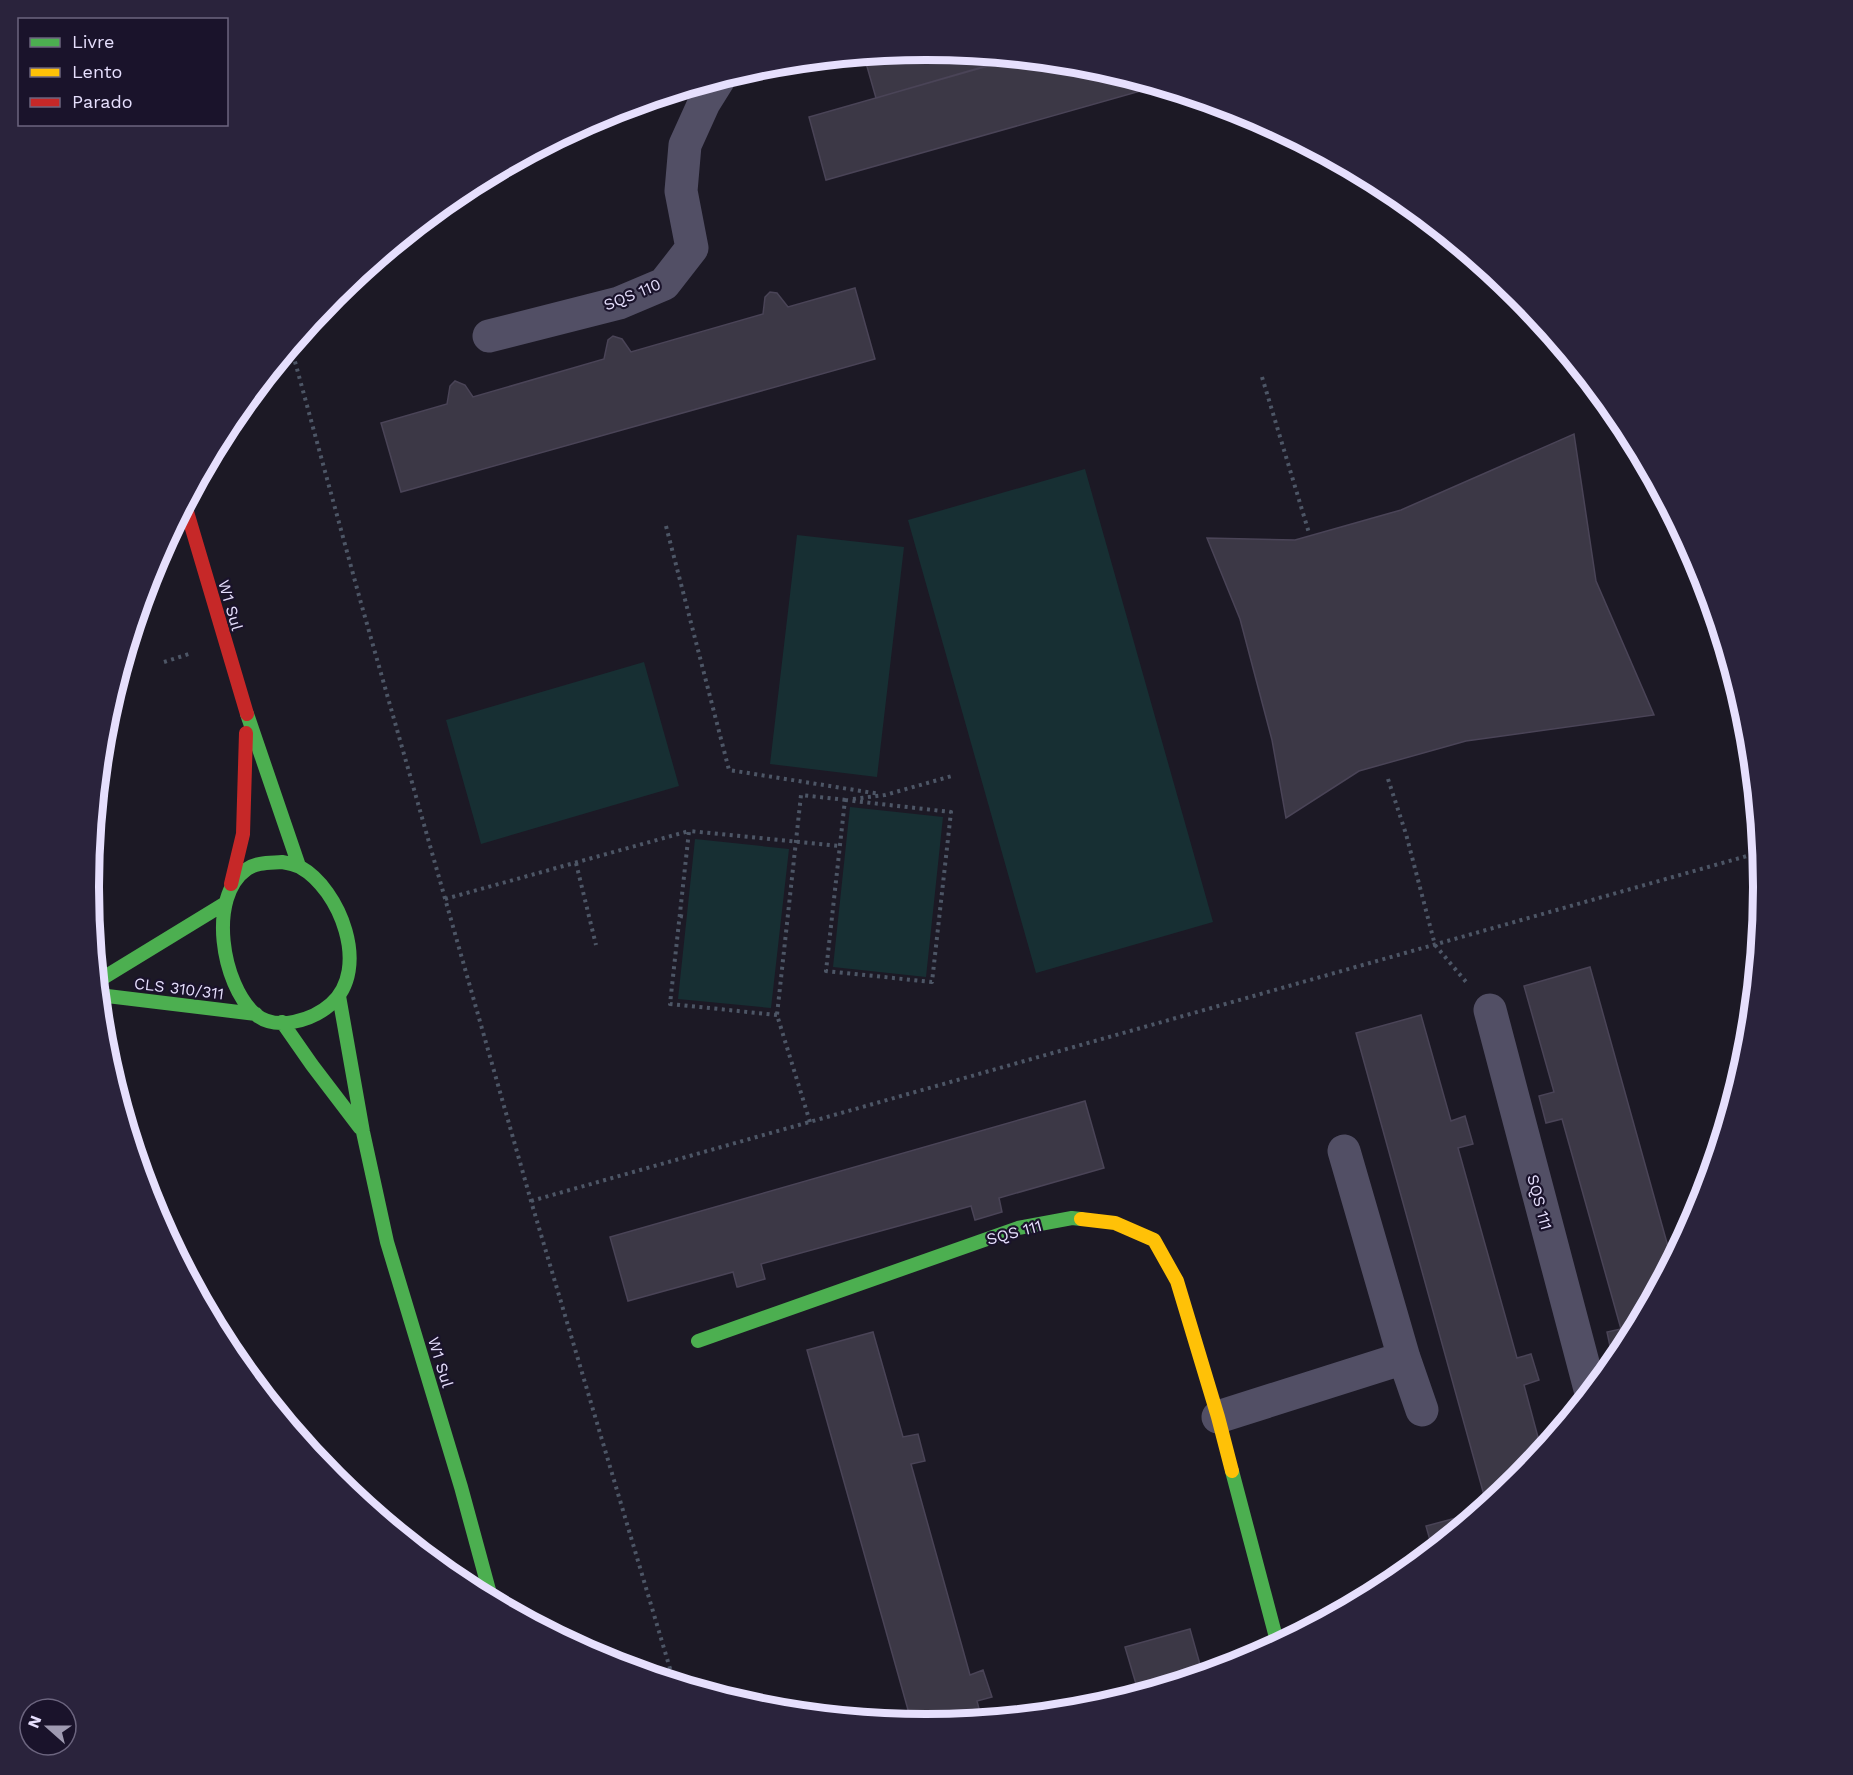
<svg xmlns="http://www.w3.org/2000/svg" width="1853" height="1775" font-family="'Work Sans',sans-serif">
<rect width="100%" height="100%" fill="#1c1925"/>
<!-- green -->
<path fill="#172f33" d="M1085,469L1213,922L1036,973L908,520Z
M797,535L904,547L877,777L770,764Z
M644,662L679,786L481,844L446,720Z
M850,807L943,817L926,977L833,967Z
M695,839L789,849L771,1008L678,999Z"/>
<!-- building -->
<path fill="#3c3846" stroke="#4a4457" stroke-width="1.5" d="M927,50L1013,58L876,98L864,56Z
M1016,58L1090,66L1158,86L826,180L809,117Z
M855,288L875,359L401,492L381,423L447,404L450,386L455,381L465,385L473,397L604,359L608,340L613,336L622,339L631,352L763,314L765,297L770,292L777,293L788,307Z
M1574,434L1596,581L1654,715L1466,741L1359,771L1286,818L1272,740L1240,619L1207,538L1295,540L1401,510Z
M1590,967L1672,1261L1623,1353L1618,1359L1613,1360L1607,1332L1621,1329L1562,1119L1546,1123L1539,1096L1554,1092L1524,986Z
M1421,1015L1451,1121L1465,1116L1473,1144L1458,1148L1517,1358L1531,1354L1539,1380L1524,1385L1542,1452L1519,1480L1487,1506L1356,1033Z
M1085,1101L1104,1168L999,1198L1002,1212L975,1220L971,1206L761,1264L765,1279L738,1287H737L733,1272L628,1301L610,1237Z
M873,1332L903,1437L918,1434L925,1461L911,1464L970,1675L983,1670L992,1697L977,1701L982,1720L926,1725L912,1724L807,1350Z
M1460,1517L1463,1526L1433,1551L1426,1526Z
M1190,1629L1203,1675L1139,1694L1125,1647Z"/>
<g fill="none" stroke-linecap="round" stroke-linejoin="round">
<!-- path -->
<path stroke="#4d5666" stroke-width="4" stroke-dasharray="3 4.5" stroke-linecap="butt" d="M291,347L361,603L531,1201L674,1682
M1262,377L1309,533
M666,526L729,770L880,794
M164,662L192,653
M1388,779L1406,834L1435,945L1467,983
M853,799L885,795L952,776
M845,800L951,812L932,982L826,971Z
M576,863L596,945
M445,899L689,831
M680,916L687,917
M777,1015L670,1004L689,831L840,846
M810,1122L777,1015L801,795L846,800
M531,1201L1761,852"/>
<!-- street -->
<path stroke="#524f65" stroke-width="33" d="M489,336L619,303L664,284L692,248L681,191L685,145L704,103L719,79
M1490,1010L1591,1393
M1344,1151L1404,1358L1422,1410
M1218,1417L1404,1358"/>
<!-- fast -->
<path stroke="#4caf50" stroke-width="14" d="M247,714L299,866
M282,862C288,863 294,864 300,867C340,889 371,969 331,1004C313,1020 276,1032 255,1014C222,985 207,897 247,869C257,862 270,863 282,862Z
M98,981L224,904
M99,995L256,1014
M339,996L363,1132L387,1242L461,1487L492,1601
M282,1022L312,1065L360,1128
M698,1341L1018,1228L1072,1218L1081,1219
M1232,1471L1278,1645"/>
<!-- slow -->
<path stroke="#ffc107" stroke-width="14" d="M1081,1219L1115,1223L1154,1240L1177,1281L1218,1417L1232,1471"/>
<!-- jam -->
<path stroke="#c62828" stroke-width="14" d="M185,505L247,714
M231,884L243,834L246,733"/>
</g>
<g text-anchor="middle" stroke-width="4.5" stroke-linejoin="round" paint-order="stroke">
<!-- street labels -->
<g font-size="16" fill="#e6dffd" stroke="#1a132b">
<text transform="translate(632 294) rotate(-22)" y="6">SQS 110</text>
<text transform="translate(231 605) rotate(74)" y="6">W1 Sul</text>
<text transform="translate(179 988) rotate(7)" y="6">CLS 310/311</text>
<text transform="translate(1540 1202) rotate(75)" y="6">SQS 111</text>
<text transform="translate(1014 1232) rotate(-15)" y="6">SQS 111</text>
<text transform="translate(441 1362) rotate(73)" y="6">W1 Sul</text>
</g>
</g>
<!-- crop -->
<path d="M0 0H1853V1775H0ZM99 887a827 827 0 1 1 1654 0a827 827 0 1 1-1654 0Z" fill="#2a233c" fill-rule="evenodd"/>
<path fill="none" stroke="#e6dffd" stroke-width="8" d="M99 887a827 827 0 1 1 1654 0a827 827 0 1 1-1654 0Z"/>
<!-- legend -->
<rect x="18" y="18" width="210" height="108" fill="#1a132b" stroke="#6c657f" stroke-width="1.5"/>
<rect x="30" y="38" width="30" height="9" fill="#4caf50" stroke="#6c657f" stroke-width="1.5"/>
<text x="72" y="48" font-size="18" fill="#e6dffd">Livre</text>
<rect x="30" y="68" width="30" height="9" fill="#ffc107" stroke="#6c657f" stroke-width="1.5"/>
<text x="72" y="78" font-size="18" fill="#e6dffd">Lento</text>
<rect x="30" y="98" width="30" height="9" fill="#c62828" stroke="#6c657f" stroke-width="1.5"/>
<text x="72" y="108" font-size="18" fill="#e6dffd">Parado</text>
<!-- north arrow -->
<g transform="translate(48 1727) rotate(291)"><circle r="28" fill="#1a132b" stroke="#6c657f" stroke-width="1.5"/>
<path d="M0-4.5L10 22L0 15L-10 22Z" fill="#9f9ab1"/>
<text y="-9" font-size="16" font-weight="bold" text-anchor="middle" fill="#e6dffd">N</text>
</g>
</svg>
